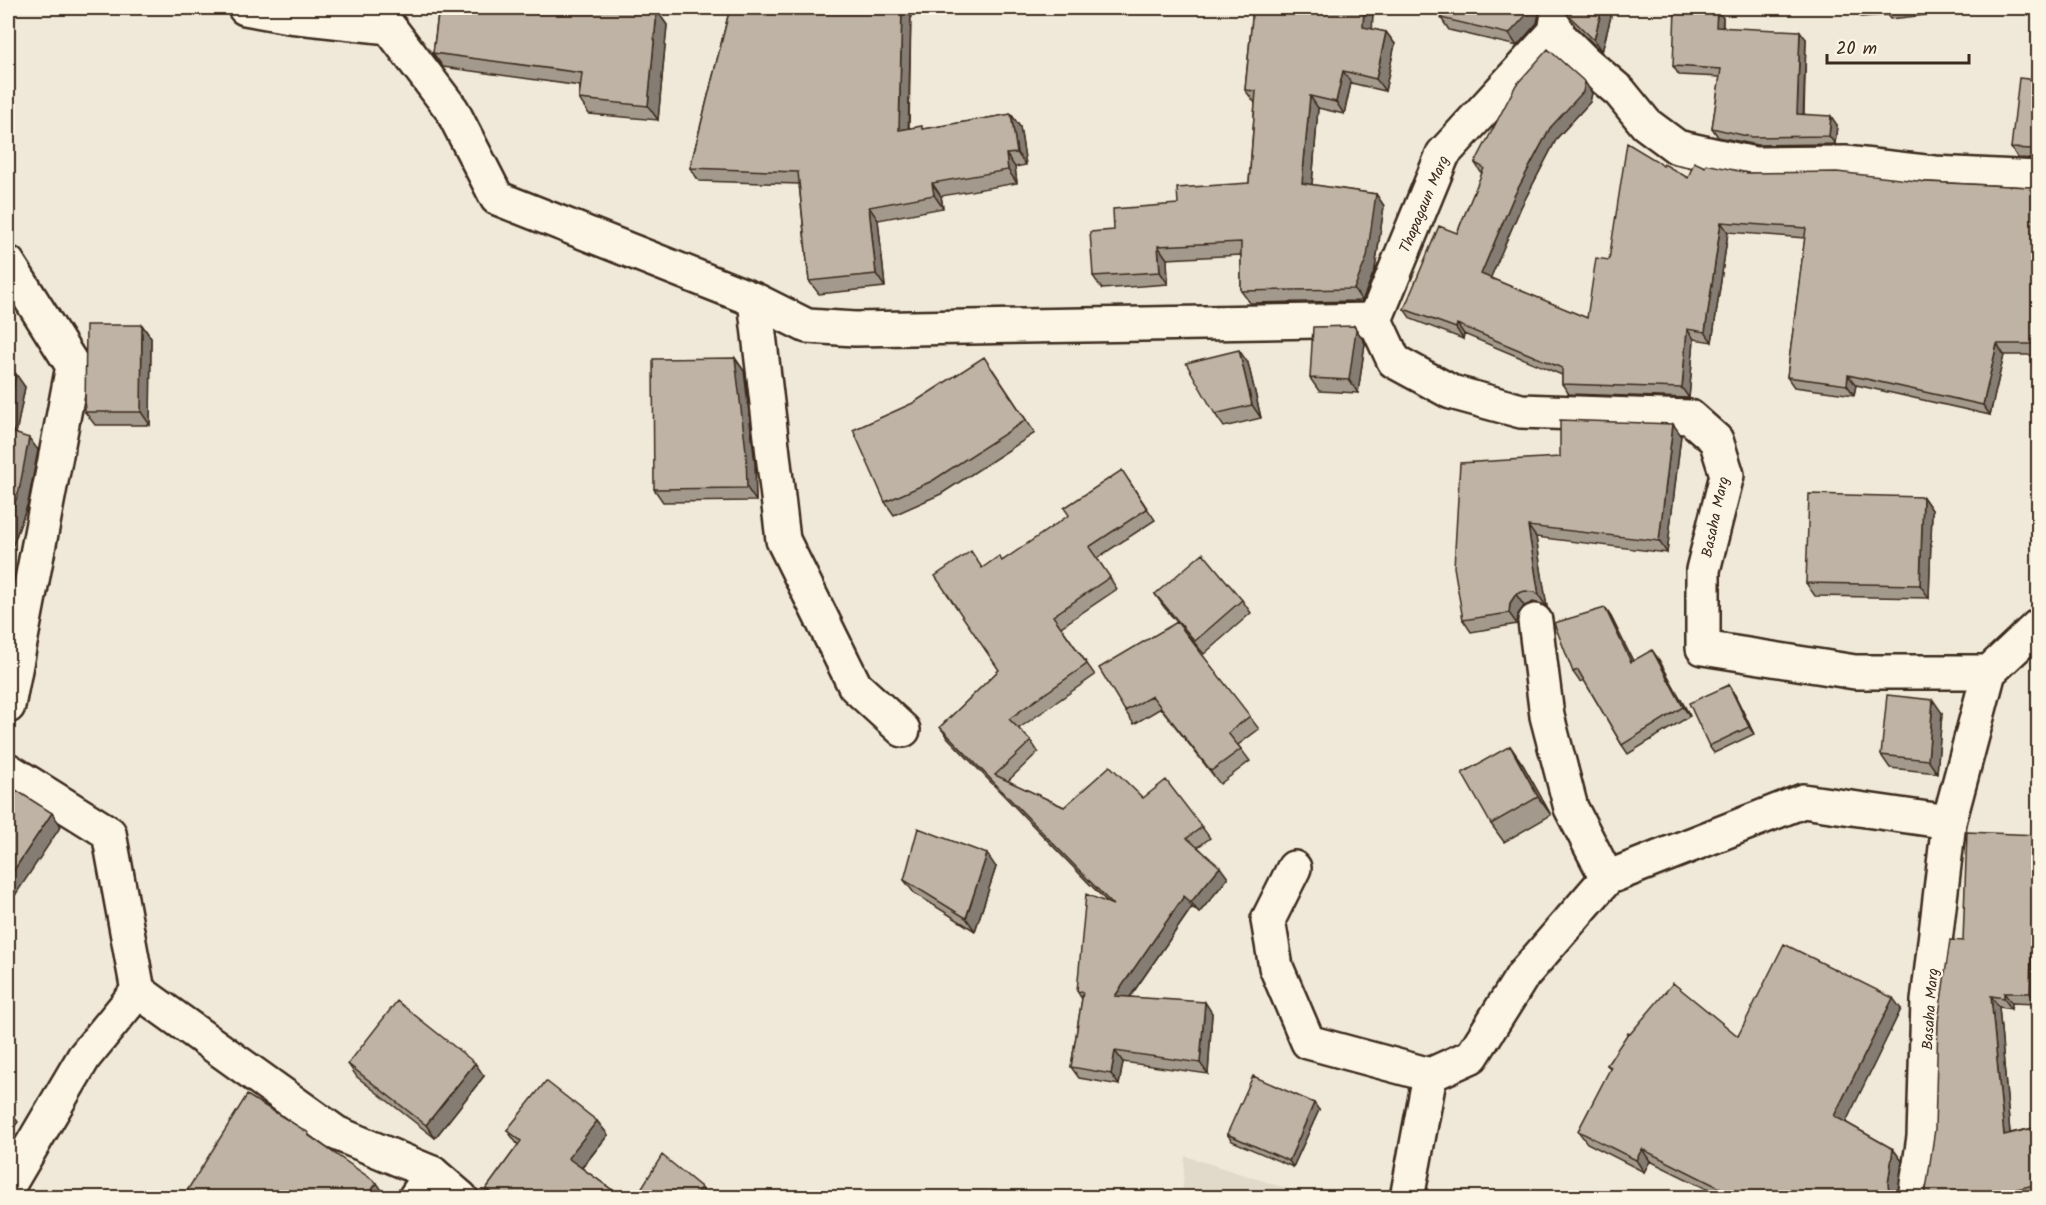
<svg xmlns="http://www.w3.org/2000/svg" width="2046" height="1205" font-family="Kalam,sans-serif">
<rect width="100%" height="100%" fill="#f0e9d9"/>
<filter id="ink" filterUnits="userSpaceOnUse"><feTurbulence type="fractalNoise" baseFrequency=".0167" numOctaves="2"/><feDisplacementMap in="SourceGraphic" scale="12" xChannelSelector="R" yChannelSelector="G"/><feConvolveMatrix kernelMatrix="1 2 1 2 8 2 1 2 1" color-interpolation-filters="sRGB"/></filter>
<g filter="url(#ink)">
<!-- built -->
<path fill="#e1d9c9" d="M1185,1156L1282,1187L1309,1197H1182Z"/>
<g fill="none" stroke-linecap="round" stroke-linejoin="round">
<defs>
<path id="street" d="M245,8L289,16L389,27L452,110L497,198L755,300L783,540L855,686L903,730
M1559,8L1555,32L1443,154L1375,320L1394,361L1451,392L1521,411L1690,417L1716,440L1727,475L1703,570V648L1855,672H1989
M1555,32L1584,61L1620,92L1646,124L1677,147L1755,164L1845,163L1934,173L2038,178
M8,263L73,366L8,706
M755,300L807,326L855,329L1375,320
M1535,621L1547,716L1571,808L1607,878
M1294,868L1268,920L1276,967L1308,1042L1430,1075L1407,1198
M1430,1075L1472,1056L1523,975L1607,878L1803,801L1949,822
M8,1186L84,1057L138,991
M415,1198L432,1173
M1915,1198L1924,1137L1928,1001L1949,822L1989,672L2038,626"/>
<path id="secondary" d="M8,770L109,833L138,991L336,1133L432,1173L461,1198"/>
</defs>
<!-- street casing -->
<use href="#street" stroke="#3b2a1e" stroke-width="38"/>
<!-- secondary casing -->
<use href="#secondary" stroke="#3b2a1e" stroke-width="38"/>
<!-- street -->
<use href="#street" stroke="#fcf5e5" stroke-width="33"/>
<!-- secondary -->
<use href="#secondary" stroke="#fcf5e5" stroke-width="33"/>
</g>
<!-- wall -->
<path fill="#a39a8d" stroke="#3b2a1e" stroke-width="1.5" d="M387,8H614L657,11L667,25L658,120L589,114L579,99L580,86L443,67L433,53L438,14Z
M730,8H911L909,128L924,129L1011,114L1020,127L1026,165L1015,167L1017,183L941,196L943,208L878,220L885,287L819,294L809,281L799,184L699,181L690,168Z
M1253,8H1373L1372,29L1386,32L1395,44L1385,91L1351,83L1344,114L1318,108L1312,185L1376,194L1384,206L1375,269L1362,301L1250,303L1241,291V255L1167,259L1168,284L1102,289L1093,276L1114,230L1178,204L1249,183L1255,103L1245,90Z
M1613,8L1602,52L1575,26L1567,14Z
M1854,8H1943L1944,13L1890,19L1887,15L1861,17Z
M1441,18L1537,23L1517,46L1449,30Z
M1723,18V27L1806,39L1804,114L1837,125L1835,144L1757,145L1718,137L1712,128L1720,77L1679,75L1673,66Z
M2038,80V159L2018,158L2011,148Z
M1592,93L1590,102L1557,138L1521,207L1490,278L1587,318L1609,260L1663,166L1688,178L1705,167L1748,173L2030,187L2038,185V355H2004L1990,415L1856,385L1854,395L1794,387L1787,377L1805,238L1728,232L1712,342L1694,339L1689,398L1569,394L1562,384V375L1464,334L1463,339L1411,319L1404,309L1457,233L1482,174L1475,163Z
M142,325L151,338L150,425H95L85,412Z
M1354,326L1365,343L1358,393L1319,391L1310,378Z
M8,346L14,374L25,387L16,433L38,450L28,503L9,556L11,558L8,568Z
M735,358L744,371L755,464L756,501L663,502L654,489Z
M1248,363L1261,418L1224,427L1215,414Z
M993,370L1035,433L941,494L894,515L885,502Z
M1681,435L1667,553L1536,537L1547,607L1542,604L1533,602L1524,606L1518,614L1517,624L1471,632L1463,620L1560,457Z
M1129,481L1155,520L1097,558L1117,589L1061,627L1095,675L1018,729L1031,741L1038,752L1008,781L1064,807L1143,798L1202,827L1210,838L1198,847L1228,878L1199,913L1192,907L1130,997L1212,1013L1208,1074L1123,1062L1119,1085L1079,1078L1071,1067L1082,999L1077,991L1108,903L948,738L940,727L999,670L982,568L1002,561Z
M1923,497L1932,510L1929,598L1815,596L1806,583Z
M1155,594L1242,600L1251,613L1204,654L1164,607Z
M1605,608L1611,617L1633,661L1659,660L1690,716L1628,754L1622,745L1584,680L1580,682L1573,672Z
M1177,622L1259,729L1238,745L1250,761L1220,784L1161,708L1134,724L1125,711Z
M1729,685L1733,691L1754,734L1714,753L1709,746Z
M1942,713L1937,773L1890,768L1881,755Z
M1510,746L1523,765L1551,815L1504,842L1491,824Z
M2038,835V970L2037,1004L2012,1003L2011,1009L1999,1007L2010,1133L2038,1127V1197H1923Z
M996,867L975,931L914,893L904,880Z
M1901,1009L1845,1122L1893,1149L1902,1161L1897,1197H1723L1650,1161L1644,1172L1587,1143L1578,1131L1611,1069L1607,1065L1630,1034L1738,1036Z
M348,1064L484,1076L435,1138L357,1077Z
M1319,1110L1293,1167L1232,1141L1227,1134Z
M597,1121L608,1135L582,1168L622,1197H492L486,1189L518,1145L507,1130Z"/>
<!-- shaded-wall -->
<path fill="#857d73" stroke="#3b2a1e" stroke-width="1.5" d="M902,8H911L908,143L899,130Z
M1364,8H1373L1372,39L1363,27Z
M1530,8H1540L1537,23L1517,46L1509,34Z
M1602,8H1613L1602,52L1594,40Z
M1717,10L1723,18L1722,36L1716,27Z
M657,11L667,25L658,120L648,106Z
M1800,31L1806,39L1803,122L1797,114Z
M1386,32L1395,44L1385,91L1376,79Z
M1343,71L1351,83L1344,114L1336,102Z
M1585,82L1592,93L1590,102L1557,138L1521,207L1488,284L1481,274L1514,196L1550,128Z
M1310,96L1318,108L1311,196L1302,183Z
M1011,114L1020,127L1026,165L1017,153Z
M1831,116L1837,125L1835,144L1829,136Z
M1006,154L1015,167L1017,183L1008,170Z
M932,183L941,196L943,208L934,195Z
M1376,194L1384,206L1375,269L1362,301L1354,289Z
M869,207L878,220L885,287L876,274Z
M1721,222L1728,232L1712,342L1705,332Z
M1158,246L1167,259L1168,284L1160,272Z
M1457,324L1464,334L1463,339L1456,328Z
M142,325L151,338L150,425L141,412Z
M1354,326L1365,343L1358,393L1349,380Z
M1687,329L1694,339L1689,398L1682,388Z
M1997,344L2004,355L1990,415L1983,405Z
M8,346L15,379L16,374L25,387L16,434L8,422Z
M1239,350L1248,363L1261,418L1252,405Z
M735,358L744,371L755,464L756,501L747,488Z
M1848,375L1856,385L1854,395L1847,385Z
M1673,424L1681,435L1667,553L1659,541Z
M29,438L38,450L28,503L9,556L11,558L8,568V523Z
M1923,497L1932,510L1929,598L1920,585Z
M1528,526L1536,537L1547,607L1539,596Z
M1516,594L1524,606L1518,614L1517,624L1509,613L1510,603Z
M1605,608L1611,617L1638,671L1631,662Z
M1652,650L1659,660L1690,716L1683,707Z
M1729,685L1733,691L1754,734L1749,727Z
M1933,700L1942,713L1937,773L1928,760Z
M1510,746L1523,765L1551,815L1538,797Z
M52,813L61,826L8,906V879Z
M987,854L996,867L975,931L966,918Z
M1220,867L1228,878L1199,913L1191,902Z
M2033,886L2038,893L2037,1004L2030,993Z
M1184,896L1192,907L1123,1007L1115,996Z
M2004,993L2012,1003L2011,1009L2004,998Z
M1991,996L1999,1007L2011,1145L2004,1135Z
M1893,998L1901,1009L1843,1128L1834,1116Z
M1205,1002L1212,1013L1208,1074L1200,1063Z
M1115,1051L1123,1062L1119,1085L1111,1074Z
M475,1063L484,1076L435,1138L426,1125Z
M1314,1103L1319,1110L1293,1167L1289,1161Z
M9,1109L18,1122L8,1136V1111Z
M597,1121L608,1135L578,1172L568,1158Z
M1642,1149L1650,1161L1644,1172L1636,1160Z
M1893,1149L1902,1161L1897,1197H1893L1889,1192L1888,1184Z
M377,1183L386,1196L385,1197H366Z
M701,1187L708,1197H695Z"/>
<!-- building -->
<path fill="#beb3a4" stroke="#3b2a1e" stroke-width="1.5" d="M439,8H614L657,11L648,106L579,99L582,73L433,53Z
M730,8H902L899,130L922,126V129L1011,114L1017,153L1006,154L1008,170L932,183L934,195L869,207L876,274L809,281L798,172L690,168Z
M1253,8H1364L1363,27L1386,32L1376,79L1343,71L1336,102L1310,96L1302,183L1376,194L1367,257L1354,289L1241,291V242L1158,246L1160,272L1093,276L1090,232L1114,230L1113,209L1178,204L1177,188L1249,183L1256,91L1245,90Z
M1443,8H1530L1529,12L1509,34L1441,18Z
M1567,8H1602L1594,40L1567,14Z
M1675,8L1717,10L1716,27L1800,31L1797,114L1831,116L1829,136L1751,137L1712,128L1721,69L1673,66Z
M1883,8H1907L1883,10Z
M1548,49L1585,82L1583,92L1550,128L1514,196L1481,274L1587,318L1596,258L1609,260L1627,143L1657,161L1663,166L1664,164L1688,178L1694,162L1705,167L1706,164L1748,173L1837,172L1926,182L2030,187L2038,185V344H1997L1983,405L1848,375L1847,385L1787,377L1806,228L1721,222L1705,332L1687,329L1682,388L1562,384V368L1457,324L1456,328L1404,309L1439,226L1457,233L1484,168L1475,163L1516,85Z
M2019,78L2038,80V151L2032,149L2011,148Z
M86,325H142L141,412H85Z
M1354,326L1356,330L1349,380L1310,378L1313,327Z
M1239,350L1252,405L1215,414L1186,363Z
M984,357L1026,420L932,481L885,502L853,430L913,403Z
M735,358L746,451L747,488L654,489L653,359Z
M8,373L16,374L8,417Z
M1560,420L1673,424L1659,541L1528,526L1539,596L1534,592L1525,591L1516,594L1510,603L1509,613L1463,620L1454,567L1460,463L1560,457Z
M8,431L29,438L19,491L8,523Z
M1122,470L1147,509L1089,547L1110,577L1053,616L1087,664L1009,719L1031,741L995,775L1064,807L1110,766L1143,798L1166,780L1202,827L1187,838L1220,867L1191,902L1184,896L1115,996L1205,1002L1200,1063L1115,1051L1111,1074L1071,1067L1083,992L1077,991L1086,894L1113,905L940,727L999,670L935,576L971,551L982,568L999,556L1002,561L1069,515L1064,508Z
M1809,494L1923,497L1920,585L1806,583Z
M1203,553L1242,600L1195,641L1155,594Z
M1605,608L1631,662L1652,650L1683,707L1622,745L1578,670L1573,672L1554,623Z
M1177,622L1250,716L1228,733L1241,749L1211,771L1152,696L1125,711L1099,668Z
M1729,685L1749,727L1709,746L1689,703Z
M1887,695L1933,700L1928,760L1881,755Z
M1510,746L1538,797L1491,824L1462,773Z
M8,785L52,813L8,879Z
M918,828L987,854L966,918L904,880Z
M1967,832L2038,835V886H2033L2030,993H2004V998L1991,996L2004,1135L2038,1127V1184L1984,1197H1923L1926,1190L1935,1129L1938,1021L1950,940L1963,941Z
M1784,944L1893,998L1834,1116L1893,1149L1888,1184L1889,1192L1893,1197H1738L1642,1149L1636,1160L1578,1131L1611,1067L1607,1065L1628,1033L1630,1034L1673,983L1738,1036Z
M397,1001L475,1063L426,1125L348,1064Z
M1253,1076L1314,1103L1289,1161L1227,1134Z
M546,1081L597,1121L568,1158L622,1197H497L486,1189L521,1141L507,1130Z
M247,1095L309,1133L308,1135L377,1183L366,1197H183Z
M662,1155L701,1187L695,1197H636Z"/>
</g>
<g text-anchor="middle" stroke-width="4.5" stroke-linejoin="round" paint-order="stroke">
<!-- street labels -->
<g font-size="15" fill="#3b2a1e" stroke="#fcf5e5">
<text transform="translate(1424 204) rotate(-67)" y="5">Thapagaun Marg</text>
<text transform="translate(1715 517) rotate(-78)" y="5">Basaha Marg</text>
<text transform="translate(1930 1009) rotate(-86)" y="5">Basaha Marg</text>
</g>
</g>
<!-- margin -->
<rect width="2046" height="1205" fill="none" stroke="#fcf5e5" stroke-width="30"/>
<rect x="15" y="15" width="2016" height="1175" fill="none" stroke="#3b2a1e" stroke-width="2" filter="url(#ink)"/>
<!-- scale -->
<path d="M1827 54v9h142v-9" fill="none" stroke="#3b2a1e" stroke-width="3"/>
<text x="1836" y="54" font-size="18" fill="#3b2a1e" stroke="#fcf5e5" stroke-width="4.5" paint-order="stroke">20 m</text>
</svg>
